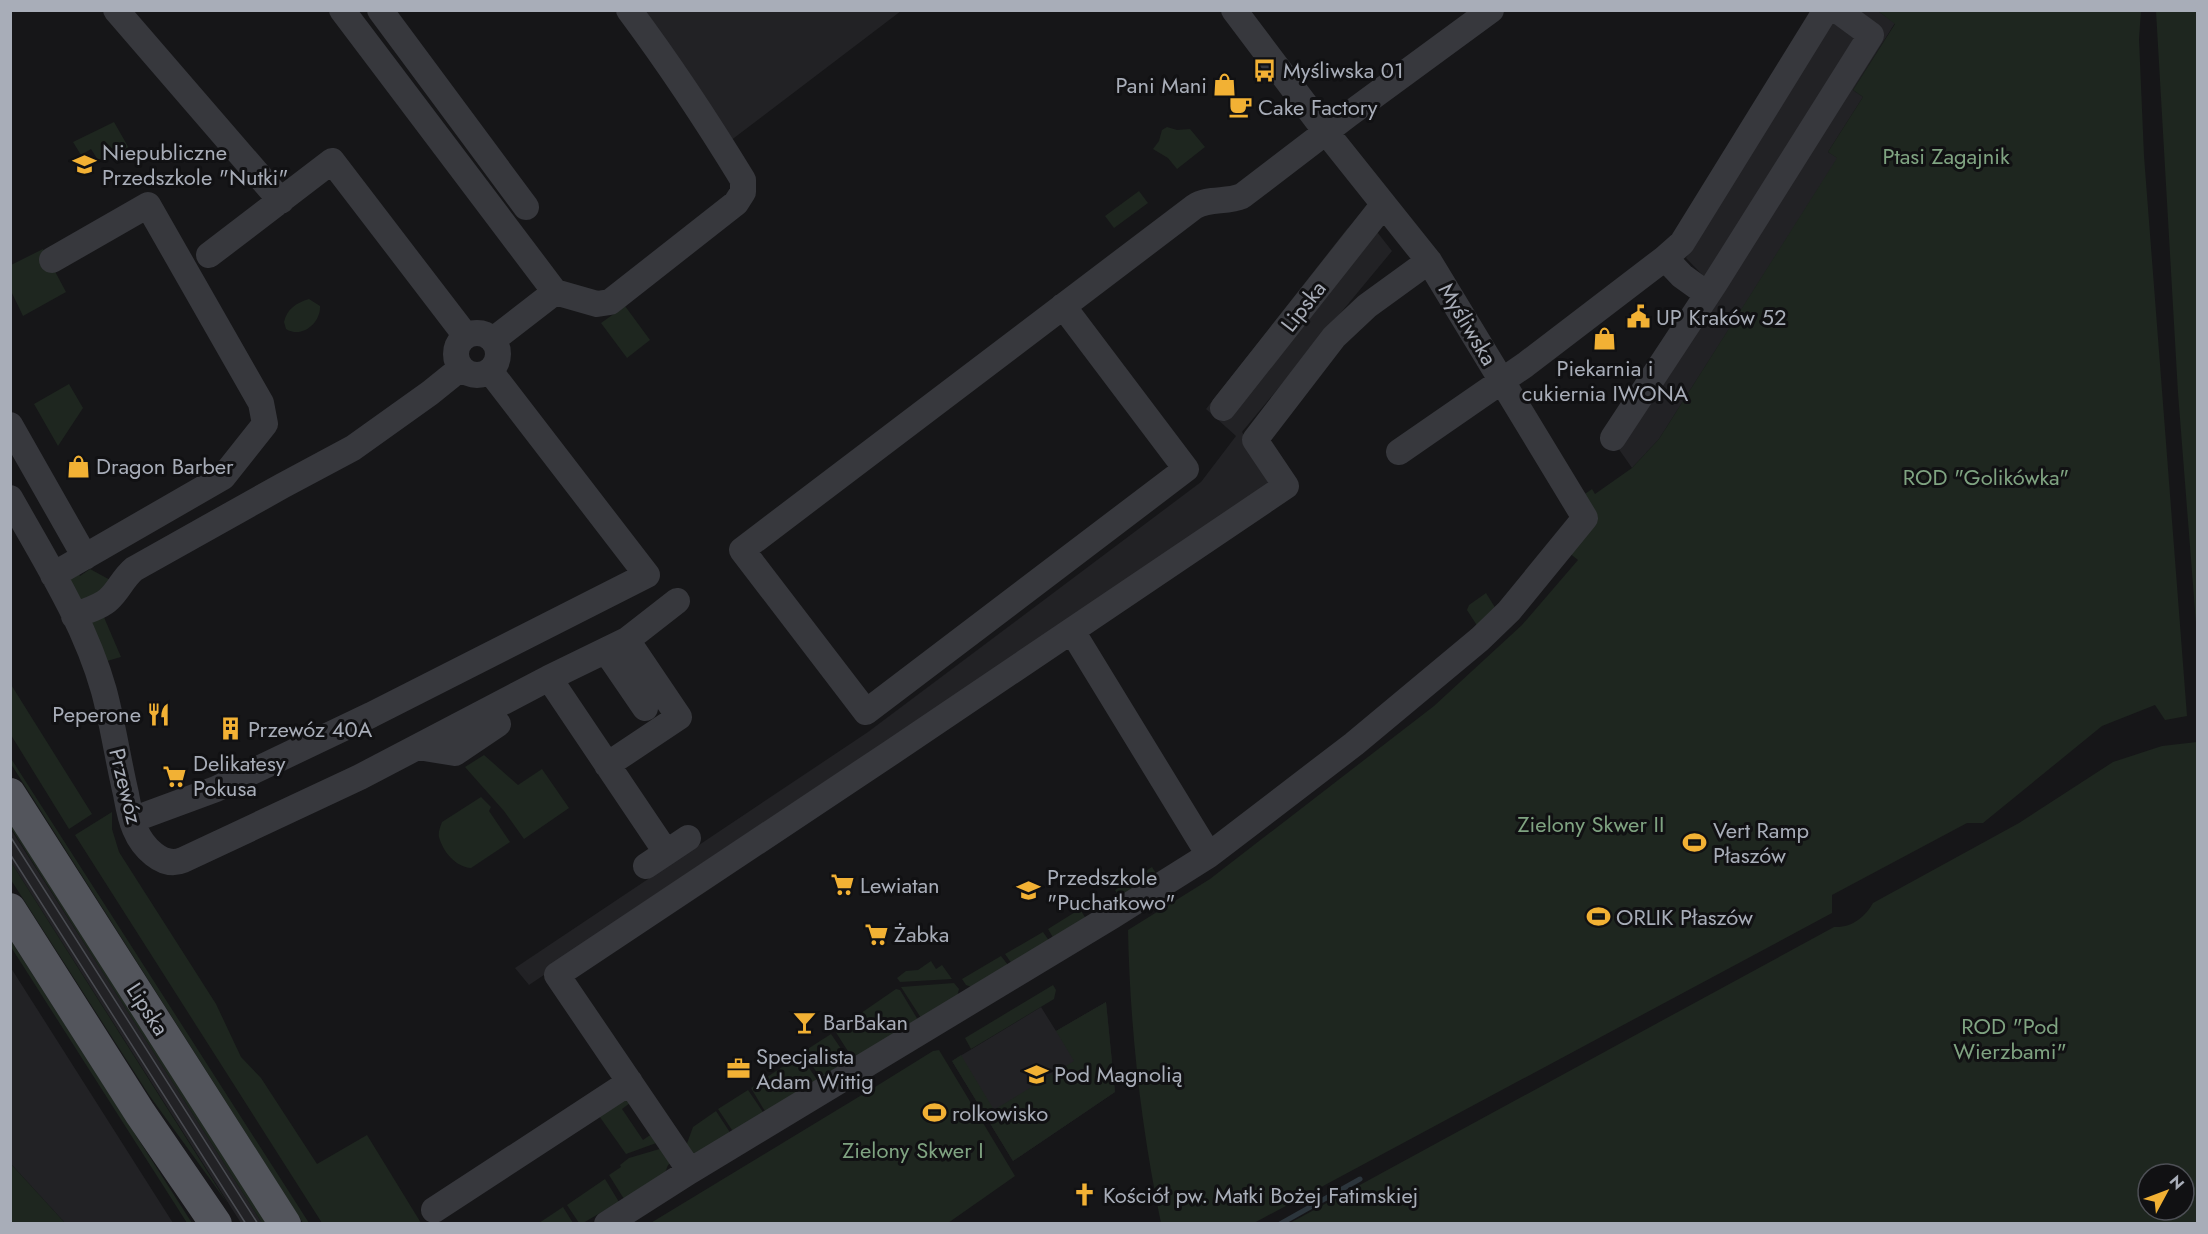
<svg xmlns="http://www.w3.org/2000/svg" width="2208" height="1234" font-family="Jost,sans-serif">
<rect width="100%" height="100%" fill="#161618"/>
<!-- built -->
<path fill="#222225" d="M632,11H901L730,141Z
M1838,11H1878L1895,23L1853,90L1863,97L1828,152L1838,158L1659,439L1632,468L1616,445L1717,290L1686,258Z
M1363,214L1392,251L1242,432L1276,484L529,985L515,968L868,732L1201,482L1236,436L1206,409L1347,229Z
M10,828L100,968L262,1223H241L11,862Z
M10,968H11L173,1223H65L11,1164Z
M1106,1002L1115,1092L1013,1161L952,1061L1041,1007L1056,1031Z"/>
<!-- green -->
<path fill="#1e261f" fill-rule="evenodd" d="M1878,11H2141L2139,39L2144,156L2187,716L2165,720L2155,705L2102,726L1983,823H1967L1832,895V913L1254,1223H1161C1141,1127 1130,1028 1128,930L1210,879L1434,706L1522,625L1578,560L1568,552L1582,496L1592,489L1595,494L1632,468L1659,439L1837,158L1828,152L1863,97L1853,90L1895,24Z
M2156,11H2197V636L2178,393Z
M114,122L130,150L112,153L98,160L91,149L81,155L73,142Z
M1167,127L1177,130L1190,129L1205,147L1177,169L1168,158L1153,149L1159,141L1162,130Z
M1139,191L1148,203L1114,228L1105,216Z
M43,249L66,292L23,316L11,291V265Z
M309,299L320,306C321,323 302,339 286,329L284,322C287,309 296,303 309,299Z
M625,306L650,340L627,358L601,323Z
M69,384L83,408L58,446L34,404Z
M90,569L112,581C106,591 92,600 80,599L67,577L77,571L80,576Z
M1486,593L1496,609L1478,627L1467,610L1469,605Z
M103,615L121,657L107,661L92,624V620Z
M10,683L92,814L69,829L11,735Z
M2197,742V1223H1290L1834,927C1852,928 1865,917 1873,903L2019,823L2113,762L2162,746ZM2148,1174H2184V1210H2148Z
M484,755L518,785L542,769L569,808L524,839L504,811L465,767Z
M10,757L309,1223H303L11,764Z
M481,797L491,807L489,811L510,842L471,868C456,867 443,852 439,837C438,833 440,827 442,822Z
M112,812V829L119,852L216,1004L241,1057L261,1078L317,1164L367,1135L421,1223H322L75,835Z
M10,823L266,1223H262L11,828Z
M11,862L42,911L228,1204L149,1095L11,880Z
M1152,867L1157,875L1118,901L1116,897L1118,895L1115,890Z
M1080,909L1086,919L1054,939L1048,929Z
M1043,932L1050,942L1012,964L1005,954Z
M10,939L192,1223H187L11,947Z
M1001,956L1008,965L974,988L966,985L962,979Z
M931,961L936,969L942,965L952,979L900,982L897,978L906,971L918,970Z
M954,983L959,989L957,997L921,1018L901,987Z
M1053,985L1056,990L1054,999L971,1049L965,1038Z
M896,989L900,990L918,1020L853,1059L835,1031Z
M1106,1002L1115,1092L1013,1161L952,1061L961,1055L994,1110L1074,1061L1056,1031Z
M831,1034L850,1062L822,1080L803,1052Z
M939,1050L1015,1176L948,1223L649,1224L865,1093L857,1080L867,1075L875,1087L933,1051Z
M800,1055L818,1081L766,1113L751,1088Z
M748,1090L765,1115L734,1133L718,1109Z
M621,1098L630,1103L622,1109L643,1140L653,1133L659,1142L626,1154L597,1113Z
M716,1111L731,1134L695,1155L685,1149L693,1127Z
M663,1148L671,1163L668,1165L665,1173L624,1199L609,1175L621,1167L620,1165L629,1158Z
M11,1164L65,1223H11Z
M605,1179L619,1202L583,1223H579L567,1205Z
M563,1207L573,1223H539Z"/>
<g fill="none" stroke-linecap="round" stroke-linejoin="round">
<!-- stream -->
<path stroke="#2c353c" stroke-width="5" d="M1280,1224L1360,1179"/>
<!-- minor -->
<path stroke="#37383d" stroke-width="26" d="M116,10L281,201
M342,10L555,292L597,304L610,302L736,203L743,192V180C707,121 670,65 629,10
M380,10L526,207
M209,255L332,161L466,336
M1665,258L1682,276L1707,294
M52,260L148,205L261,403L265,424L223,477L53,575
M1063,306L1186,469L866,712L742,550L1194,207C1209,197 1226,203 1242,196L1348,115L1491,10
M456 354a21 21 0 1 1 42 0a21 21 0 1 1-42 0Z
M493,340L555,292
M1223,408L1376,214L1385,206
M10,425L85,557
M1613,438L1715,283L1871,35L1837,10
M1399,452L1525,365L1665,258L1682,243L1826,10
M10,498C45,560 85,623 104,691C113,725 118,760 126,794C128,805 130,818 135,829C142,846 162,869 183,860L360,777L549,678L666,852
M74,616C85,611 101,607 109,599C119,590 123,578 134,569L282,486L353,448L430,393L461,368
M1072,631L1209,855
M606,651L645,708
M549,678L627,640L677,601
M418,747L455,753L498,724
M607,765L679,717L627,640
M132,820L216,789L371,715L647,575L490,371
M646,866L688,838
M690,1171L557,975L892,752L1286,486L1255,440L1334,337L1367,306L1429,261
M434,1210L630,1082
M607,1224L690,1171L1112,916L1209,855L1354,744L1480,639L1509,611L1585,518L1429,261L1326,132L1234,10"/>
<!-- major -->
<path stroke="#53555c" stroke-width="32" d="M10,794L285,1224
M10,909L140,1113L216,1224"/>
<!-- tram -->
<path stroke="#4a4c52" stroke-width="1.5" d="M10,836L258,1224
M10,854L246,1224"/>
</g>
<!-- icons -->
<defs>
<symbol id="bus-bare" viewBox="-9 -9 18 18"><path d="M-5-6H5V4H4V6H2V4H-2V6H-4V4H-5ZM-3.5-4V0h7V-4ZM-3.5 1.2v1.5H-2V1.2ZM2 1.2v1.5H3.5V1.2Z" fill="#f2b134" stroke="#111113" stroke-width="2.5" paint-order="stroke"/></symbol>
<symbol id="shop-bare" viewBox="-9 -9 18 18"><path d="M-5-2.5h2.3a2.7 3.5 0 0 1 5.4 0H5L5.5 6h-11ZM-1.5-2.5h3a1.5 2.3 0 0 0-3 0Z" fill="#f2b134" stroke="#111113" stroke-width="2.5" paint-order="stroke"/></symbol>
<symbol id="cafe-bare" viewBox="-9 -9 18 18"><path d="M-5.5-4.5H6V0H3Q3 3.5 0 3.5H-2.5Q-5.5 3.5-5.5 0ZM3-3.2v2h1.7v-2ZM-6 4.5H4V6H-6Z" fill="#f2b134" stroke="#111113" stroke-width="2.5" paint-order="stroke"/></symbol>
<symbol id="school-bare" viewBox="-9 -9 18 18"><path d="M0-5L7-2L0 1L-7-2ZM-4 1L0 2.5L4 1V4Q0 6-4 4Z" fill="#f2b134" stroke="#111113" stroke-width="2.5" paint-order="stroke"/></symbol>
<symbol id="civic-bare" viewBox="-9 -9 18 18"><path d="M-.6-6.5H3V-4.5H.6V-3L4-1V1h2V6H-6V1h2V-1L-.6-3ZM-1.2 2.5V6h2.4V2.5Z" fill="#f2b134" stroke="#111113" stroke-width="2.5" paint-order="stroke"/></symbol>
<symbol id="restaurant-bare" viewBox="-9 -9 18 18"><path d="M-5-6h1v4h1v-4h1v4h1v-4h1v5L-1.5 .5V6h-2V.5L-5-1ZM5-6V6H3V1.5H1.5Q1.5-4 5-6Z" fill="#f2b134" stroke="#111113" stroke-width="2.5" paint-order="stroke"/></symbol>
<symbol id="building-bare" viewBox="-9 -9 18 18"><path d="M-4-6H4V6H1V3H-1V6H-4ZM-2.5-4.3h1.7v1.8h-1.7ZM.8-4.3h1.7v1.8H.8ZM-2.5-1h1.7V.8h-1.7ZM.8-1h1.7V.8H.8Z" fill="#f2b134" stroke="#111113" stroke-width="2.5" paint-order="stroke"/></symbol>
<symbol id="supermarket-bare" viewBox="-9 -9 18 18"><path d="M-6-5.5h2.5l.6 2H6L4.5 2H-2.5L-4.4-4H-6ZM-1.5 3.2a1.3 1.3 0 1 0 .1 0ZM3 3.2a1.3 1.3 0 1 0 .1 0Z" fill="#f2b134" stroke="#111113" stroke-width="2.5" paint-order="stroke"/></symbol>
<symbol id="stadium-bare" viewBox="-9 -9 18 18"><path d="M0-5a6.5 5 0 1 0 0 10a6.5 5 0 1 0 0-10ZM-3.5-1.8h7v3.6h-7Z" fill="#f2b134" stroke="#111113" stroke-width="2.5" paint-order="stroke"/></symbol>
<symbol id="bar-bare" viewBox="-9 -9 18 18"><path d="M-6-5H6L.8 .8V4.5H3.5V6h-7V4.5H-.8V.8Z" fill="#f2b134" stroke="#111113" stroke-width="2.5" paint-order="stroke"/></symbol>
<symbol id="office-bare" viewBox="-9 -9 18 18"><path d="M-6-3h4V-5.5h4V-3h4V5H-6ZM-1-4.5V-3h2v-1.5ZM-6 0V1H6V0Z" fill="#f2b134" stroke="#111113" stroke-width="2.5" paint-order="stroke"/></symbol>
<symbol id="church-bare" viewBox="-9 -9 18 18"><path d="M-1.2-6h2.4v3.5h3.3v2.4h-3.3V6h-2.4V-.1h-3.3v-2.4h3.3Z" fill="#f2b134" stroke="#111113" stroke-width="2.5" paint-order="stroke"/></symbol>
</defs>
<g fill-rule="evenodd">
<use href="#bus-bare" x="1248" y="54" width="33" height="33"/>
<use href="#shop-bare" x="1208" y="68" width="33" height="33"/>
<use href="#cafe-bare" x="1224" y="90" width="33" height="33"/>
<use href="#school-bare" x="68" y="148" width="33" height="33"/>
<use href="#civic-bare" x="1622" y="300" width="33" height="33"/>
<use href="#shop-bare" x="1588" y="322" width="33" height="33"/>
<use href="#shop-bare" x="62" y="450" width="33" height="33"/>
<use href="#restaurant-bare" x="142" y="698" width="33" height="33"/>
<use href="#building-bare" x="214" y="712" width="33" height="33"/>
<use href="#supermarket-bare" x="158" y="760" width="33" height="33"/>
<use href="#stadium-bare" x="1678" y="826" width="33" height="33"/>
<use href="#supermarket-bare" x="826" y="868" width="33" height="33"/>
<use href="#school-bare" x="1012" y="874" width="33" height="33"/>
<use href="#stadium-bare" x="1582" y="900" width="33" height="33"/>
<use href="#supermarket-bare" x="860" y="918" width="33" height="33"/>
<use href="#bar-bare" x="788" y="1006" width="33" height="33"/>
<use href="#office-bare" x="722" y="1052" width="33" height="33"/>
<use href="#school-bare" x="1020" y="1058" width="33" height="33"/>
<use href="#stadium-bare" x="918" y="1096" width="33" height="33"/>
<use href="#church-bare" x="1068" y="1178" width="33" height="33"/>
</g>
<g text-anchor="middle" stroke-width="6" stroke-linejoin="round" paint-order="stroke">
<!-- poi labels -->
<g font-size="22" fill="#a8adb8" stroke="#111113" text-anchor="start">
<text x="1283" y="78">Myśliwska 01</text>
<text x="1207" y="93" text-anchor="end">Pani Mani</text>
<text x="1258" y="115">Cake Factory</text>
<text x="102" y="160">Niepubliczne<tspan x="102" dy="25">Przedszkole "Nutki"</tspan></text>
<text x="1656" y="325">UP Kraków 52</text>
<text x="1605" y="376" text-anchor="middle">Piekarnia i<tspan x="1605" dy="25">cukiernia IWONA</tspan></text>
<text x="96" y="474">Dragon Barber</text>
<text x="141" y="722" text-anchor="end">Peperone</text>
<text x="248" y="737">Przewóz 40A</text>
<text x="193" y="771">Delikatesy<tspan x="193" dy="25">Pokusa</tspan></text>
<text x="1713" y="838">Vert Ramp<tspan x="1713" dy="25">Płaszów</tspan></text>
<text x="1047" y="885">Przedszkole<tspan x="1047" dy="25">"Puchatkowo"</tspan></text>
<text x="860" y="893">Lewiatan</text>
<text x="1616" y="925">ORLIK Płaszów</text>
<text x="894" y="942">Żabka</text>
<text x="823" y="1030">BarBakan</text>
<text x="756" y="1064">Specjalista<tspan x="756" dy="25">Adam Wittig</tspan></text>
<text x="1054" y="1082">Pod Magnolią</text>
<text x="952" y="1121">rolkowisko</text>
<text x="1103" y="1203">Kościół pw. Matki Bożej Fatimskiej</text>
</g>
<!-- park labels -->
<g font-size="22" fill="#7fa381" stroke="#111113">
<text x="1946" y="164">Ptasi Zagajnik</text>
<text x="1986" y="485">ROD "Golikówka"</text>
<text x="1591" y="832">Zielony Skwer II</text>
<text x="2010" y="1034">ROD "Pod<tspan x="2010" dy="25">Wierzbami"</tspan></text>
<text x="913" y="1158">Zielony Skwer I</text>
</g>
<!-- street labels -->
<g font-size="22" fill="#a8adb8" stroke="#111113">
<text transform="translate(1303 306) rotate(-52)" y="8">Lipska</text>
<text transform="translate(1468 324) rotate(59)" y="8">Myśliwska</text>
<text transform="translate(126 786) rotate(76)" y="8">Przewóz</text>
<text transform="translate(148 1009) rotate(57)" y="8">Lipska</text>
</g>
</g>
<!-- border -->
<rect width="2208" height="1234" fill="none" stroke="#a8adb8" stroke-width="24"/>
<!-- north arrow -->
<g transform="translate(2166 1192) rotate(49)"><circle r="28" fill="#111113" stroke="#4d4f55" stroke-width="1.5"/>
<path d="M0-4.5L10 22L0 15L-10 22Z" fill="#f2b134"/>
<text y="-9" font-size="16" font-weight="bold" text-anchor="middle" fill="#a8adb8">N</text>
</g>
</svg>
